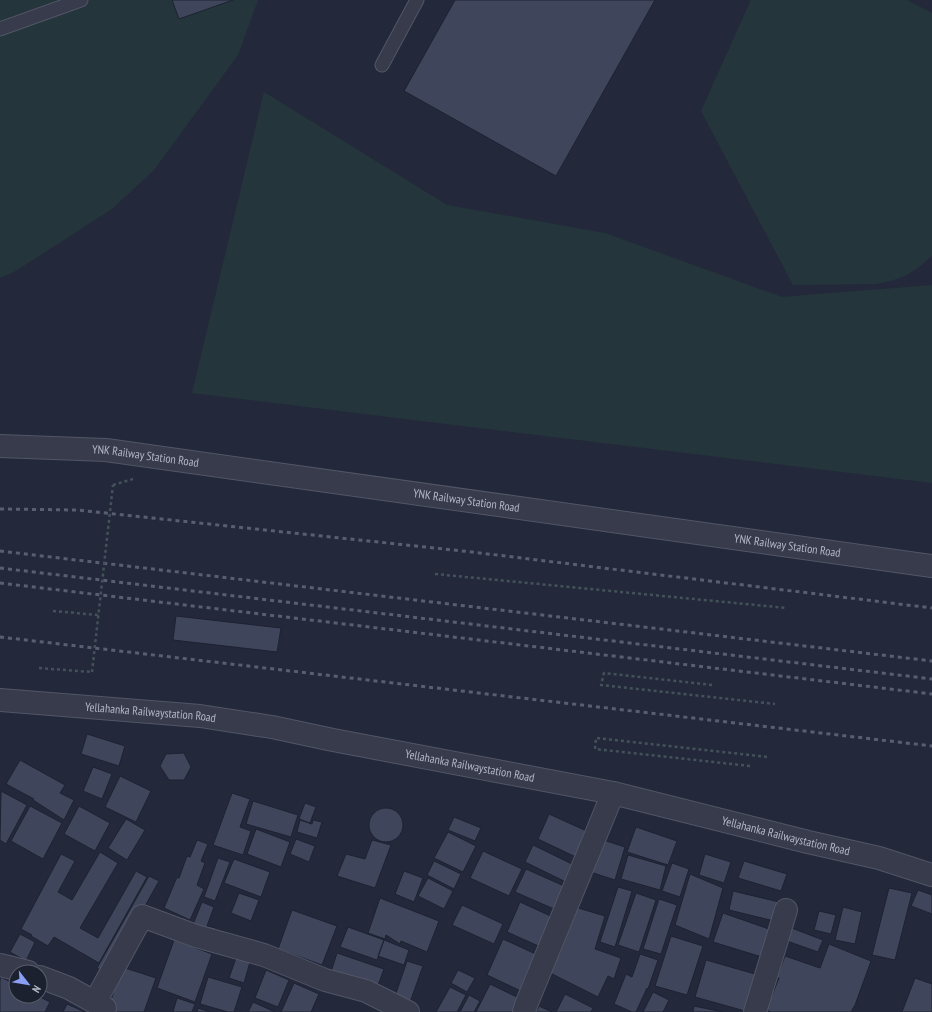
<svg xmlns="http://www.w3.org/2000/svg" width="932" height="1012" font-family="'PT Sans Narrow',sans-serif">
<rect width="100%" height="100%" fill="#23293b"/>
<!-- green -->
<path fill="#25353c" d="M0,0H258L238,55L154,170L112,209L14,272L0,278Z
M751,0H907L932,13V256L918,268L905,276L891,281L876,284L793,285L701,111Z
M264,92L447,205L605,233L782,297L932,285V483L192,393Z"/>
<!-- building -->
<path fill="#3f455b" stroke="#1e2232" d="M172,0H233L179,19Z
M455,0H655L556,176L404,91Z
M176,616L281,628L277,652L173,640Z
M87,734L125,746L119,766L81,754Z
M184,753L191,767L184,780H169L160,766L166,754Z
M20,760L65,785L60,793L74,800L64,820L33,800L34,799L6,784Z
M93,767L112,774L102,799L83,791Z
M120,776L151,791L136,822L105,807Z
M1,791L27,805L6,844L0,840Z
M232,793L250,799L240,827L251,831L243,855L213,845Z
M253,801L298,815L291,837L246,824Z
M305,803L316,807L310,823L299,819Z
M30,806L62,823L43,859L11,841Z
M79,806L110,823L95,851L64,834Z
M369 825a17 17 0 1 1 34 0a17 17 0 1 1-34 0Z
M549,814L591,833L580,859L538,839Z
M454,817L481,828L475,841L448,830Z
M126,819L145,830L127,860L108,848Z
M300,820L312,824L313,820L322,822L317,838L297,832Z
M636,827L677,841L668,865L627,852Z
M256,829L290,842L281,867L247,854Z
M448,832L476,846L463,872L434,858Z
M597,838L625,847L615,880L587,871Z
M296,839L315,846L309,862L290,854Z
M197,840L208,844L201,861L205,863L197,885L204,889L190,920L164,908L177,877L179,878L187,856L190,857Z
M372,840L391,845L375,888L337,876L346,854L365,859Z
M533,845L576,866L568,883L525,862Z
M483,851L522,869L509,896L470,878Z
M100,852L118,863L80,928L98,938L136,871L147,877L99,963L54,937L48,946L31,936L32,935L21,929L61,854L75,861L58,892L72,900Z
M705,854L731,862L724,883L699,875Z
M628,855L666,866L660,890L621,879Z
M218,858L230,862L215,901L204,897Z
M234,859L270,872L261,897L224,883Z
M434,861L461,874L454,889L427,875Z
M744,861L787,874L781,891L738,878Z
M672,863L689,869L680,897L662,891Z
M526,869L564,886L554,909L515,892Z
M404,871L423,878L414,902L395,894Z
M690,874L723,888L709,939L675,925Z
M149,876L159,881L107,974L97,968Z
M428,878L453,891L444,909L418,896Z
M618,887L632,891L615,947L600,942Z
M889,888L912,893L895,960L872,955Z
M918,890L932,895V914L911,906Z
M733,891L779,902L774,921L729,910Z
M239,893L259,900L251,921L231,913Z
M636,893L656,900L639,952L618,945Z
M380,898L439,921L427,952L401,941L400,944L386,935L385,939L368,933Z
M659,899L677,905L661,954L643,949Z
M202,902L214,907L207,926L216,928L213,937L190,932Z
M520,902L557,919L543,948L507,932Z
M462,905L503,924L494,944L452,925Z
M575,907L605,916L595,949L621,958L614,979L608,976L598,997L550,973L559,954Z
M843,907L862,912L855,944L835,940Z
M292,910L337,926L322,965L278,949Z
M819,911L836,915L831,934L814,930Z
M723,913L769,929L762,957L713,942Z
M348,927L384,940L377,960L340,947Z
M789,927L823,940L818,952L784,940Z
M20,934L35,942L26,961L10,952Z
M671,936L703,946L687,995L655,986Z
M503,939L540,956L523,992L487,975Z
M174,940L212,954L195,1002L157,988Z
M384,940L409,950L404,965L378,956Z
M829,944L871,961L855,1005L851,1012H771L766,1010L779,978L777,977L785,956L820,968Z
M337,953L384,969L377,988L331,972Z
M640,954L658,960L648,989L647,988L636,1012H632L614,1004L626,974L632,977Z
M236,958L250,962L244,983L229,978Z
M706,960L755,974L745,1011L695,997Z
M407,961L423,966L409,1005L394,999Z
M122,967L156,978L144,1012H107Z
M266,970L289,980L278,1007L255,998Z
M458,970L475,978L467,992L451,983Z
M1,977L16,985V996H38L50,1002L45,1012H0V980Z
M208,977L242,987L234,1012H228L200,1004Z
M915,978L932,984V1012H902Z
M294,983L319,994L311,1012H281Z
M490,984L521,999L515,1012H476Z
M450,987L466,995L457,1012H436Z
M653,992L669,1000L663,1012H643Z
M565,994L593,1008L591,1012H556Z
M469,995L480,1001L474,1012H460Z
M177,998L195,1004L192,1012H173Z
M253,1002L275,1012H248Z
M67,1004L85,1012H63Z
M539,1006L552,1012H536Z
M694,1006L723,1012H693Z
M198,1008L210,1012H197Z"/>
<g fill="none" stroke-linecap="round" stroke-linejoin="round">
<defs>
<path id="lane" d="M0,29L81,0
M382,65L417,0"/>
<g id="street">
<path id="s1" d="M0,446L106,450L932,566"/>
<path id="s2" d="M0,700L200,716L272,727L333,740L613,793L808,842L879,858L932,875"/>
<path d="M0,965L28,972"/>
<path d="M40,977L69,988L105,1008L104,1010"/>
<path d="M95,1002L142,916L196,936L264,955L325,980L366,991L408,1012"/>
<path d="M524,1012L526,1005L613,793"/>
<path d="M755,1012L786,910"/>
</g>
</defs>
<!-- lane casing -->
<use href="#lane" stroke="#525666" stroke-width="15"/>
<!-- street casing -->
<use href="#street" stroke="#525666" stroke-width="24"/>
<!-- path -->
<path stroke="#435259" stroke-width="2.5" stroke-dasharray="3 3" stroke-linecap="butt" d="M113,485L133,479
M435,574L787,608
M53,611L98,615
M39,668L92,672
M712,685L604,673L601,685L775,704
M750,766L595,749L596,738L768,757"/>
<!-- lane -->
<use href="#lane" stroke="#373b4b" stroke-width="13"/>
<!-- street -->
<use href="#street" stroke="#373b4b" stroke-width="22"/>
<!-- rail -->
<path stroke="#595f72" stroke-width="3" stroke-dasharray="4 4" stroke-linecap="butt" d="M0,509L77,510L472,552L932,608
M0,551L932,661
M0,568L932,679
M0,583L932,694
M0,637L932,746"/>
<!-- path-bridge -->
<path stroke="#435259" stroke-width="2.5" stroke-dasharray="3 3" stroke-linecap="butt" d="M92,672L113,485"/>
</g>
<g text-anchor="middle" stroke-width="3" stroke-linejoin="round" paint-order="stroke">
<!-- street labels -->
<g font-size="12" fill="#b2b6c7" stroke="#1c2130">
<text dy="4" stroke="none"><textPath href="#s1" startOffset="146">YNK Railway Station Road</textPath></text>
<text dy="4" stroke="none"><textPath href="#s1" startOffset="470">YNK Railway Station Road</textPath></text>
<text dy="4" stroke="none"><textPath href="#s1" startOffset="794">YNK Railway Station Road</textPath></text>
<text dy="4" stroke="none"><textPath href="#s2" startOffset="151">Yellahanka Railwaystation Road</textPath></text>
<text dy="4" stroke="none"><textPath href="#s2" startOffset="475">Yellahanka Railwaystation Road</textPath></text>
<text dy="4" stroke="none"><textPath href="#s2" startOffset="799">Yellahanka Railwaystation Road</textPath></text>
</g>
</g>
<!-- north arrow -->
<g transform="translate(28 984) rotate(121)"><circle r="19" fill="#1c2130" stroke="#585d6c"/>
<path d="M0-3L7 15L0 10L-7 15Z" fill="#889ff5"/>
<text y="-6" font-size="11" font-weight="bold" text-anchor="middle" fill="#b2b6c7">N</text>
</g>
</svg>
